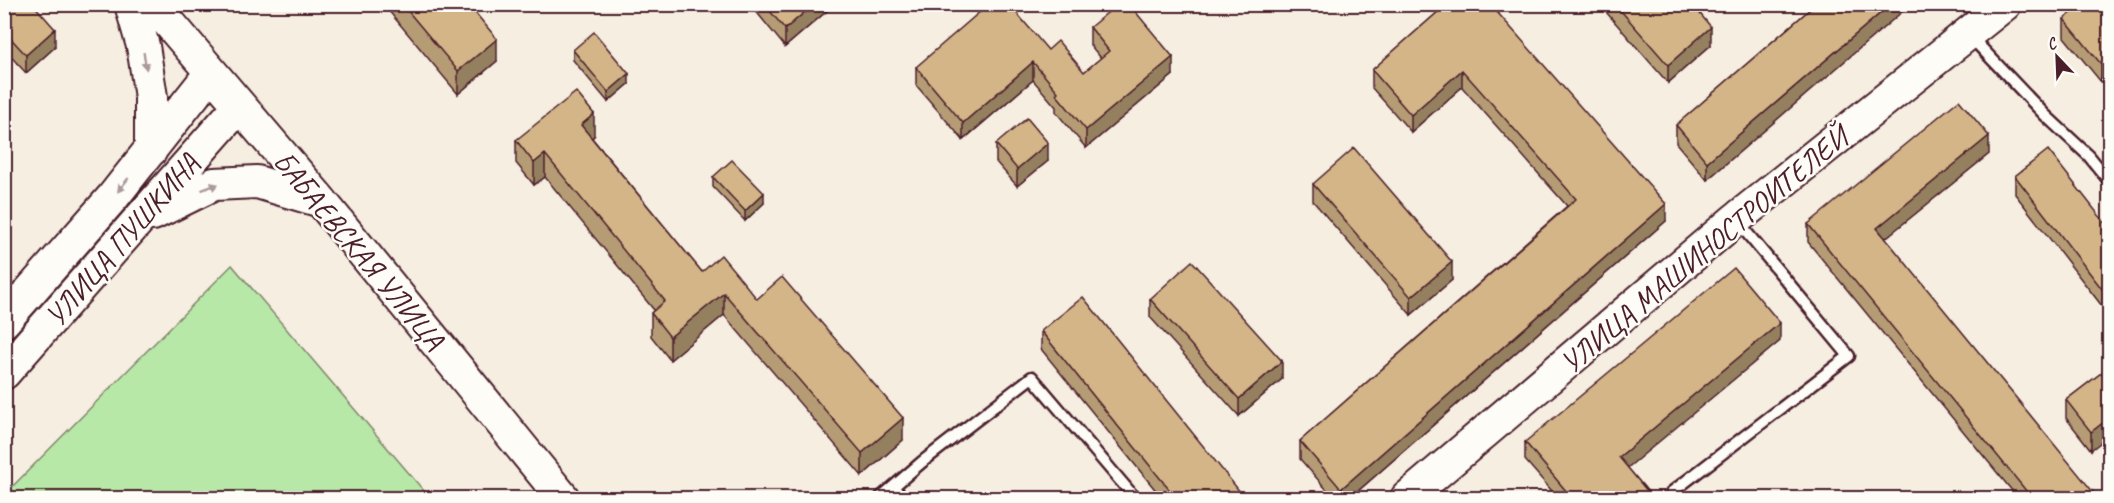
<svg xmlns="http://www.w3.org/2000/svg" width="2114" height="503" font-family="Caveat,sans-serif">
<rect width="100%" height="100%" fill="#f5eee1"/>
<filter id="ink" filterUnits="userSpaceOnUse"><feTurbulence type="fractalNoise" baseFrequency=".0167" numOctaves="2"/><feDisplacementMap in="SourceGraphic" scale="12" xChannelSelector="R" yChannelSelector="G"/><feConvolveMatrix kernelMatrix="1 2 1 2 8 2 1 2 1" color-interpolation-filters="sRGB"/></filter>
<g filter="url(#ink)">
<!-- green -->
<path fill="#b7e8a8" stroke="#80846a" stroke-width="1.5" d="M232,265L430,498H5V494Z"/>
<g fill="none" stroke-linecap="round" stroke-linejoin="round">
<defs>
<path id="lane" d="M1969,35L2045,115L2089,156L2110,182
M894,488L903,498
M880,498L922,462L1032,377L1135,498
M1678,498L1672,492L1849,356L1737,221"/>
<path id="secondary" d="M131,4L143,46L151,97V150
M153,4L321,201L563,498
M153,214L214,184L257,182L321,201
M4,321L113,197L211,73
M4,373L239,106
M1407,498L1736,219L2005,4"/>
</defs>
<!-- lane casing -->
<use href="#lane" stroke="#4a1f2b" stroke-width="15"/>
<!-- secondary casing -->
<use href="#secondary" stroke="#4a1f2b" stroke-width="36"/>
<!-- lane -->
<use href="#lane" stroke="#fdfcf7" stroke-width="10"/>
<!-- secondary -->
<use href="#secondary" stroke="#fdfcf7" stroke-width="32"/>
</g>
<!-- wall -->
<path fill="#b59c74" stroke="#4a1f2b" stroke-width="1.5" d="M4,4L55,47L26,73L4,49Z
M383,4H468L497,61L458,94Z
M750,4H835L785,47Z
M1447,4L1666,221L1350,498H1334L1300,459V441L1567,206L1462,87L1411,132L1372,88V70Z
M1599,4H1692L1711,45L1668,83Z
M1816,4L1707,180L1676,143V125Z
M2109,4L2101,82L2064,37V19Z
M1090,27L1173,75L1086,148L1056,112V107L1033,80L963,140L916,85V67L1048,50L1084,72L1101,58L1090,45Z
M573,50L629,84L608,102L573,60Z
M594,136L592,138L702,272L757,299L903,440L862,476L724,315L670,360L651,336V313L654,310L545,177L534,185L516,163V140Z
M996,144L1048,161L1017,186L996,162Z
M1989,154L1885,238L2094,498H2018L1808,242V224Z
M2015,176L2109,228V315L2015,194Z
M713,177L764,203L745,221L713,187Z
M1313,184L1452,280L1411,315L1313,201Z
M1150,299L1282,379L1239,416L1150,317Z
M1041,331L1245,498H1162L1041,349Z
M1780,341L1627,467L1653,498H1558L1525,460V442Z
M2109,367L2091,450L2066,418V400Z"/>
<!-- shaded-wall -->
<path fill="#947f5e" stroke="#4a1f2b" stroke-width="1.5" d="M814,4H835L785,47V29Z
M1891,4H1911L1707,180V162Z
M1711,27V45L1668,83V65Z
M55,29V47L26,73V55Z
M497,39V61L458,94V71Z
M1173,57V75L1086,148V130Z
M2109,57V75L2101,82V64Z
M1033,62V80L963,140V123Z
M1462,70V87L1411,132V115Z
M629,74V84L608,102V92Z
M594,114V136L581,147V125Z
M1989,136V154L1877,245V228Z
M1048,143V161L1017,186V169Z
M545,154V177L534,185V163Z
M764,193V203L745,221V211Z
M1666,204V221L1350,498H1341V489Z
M1452,262V280L1411,315V297Z
M724,293V315L670,360V337Z
M1780,323V341L1619,475V457Z
M1282,361V379L1239,416V399Z
M903,418V440L862,476V453Z
M2109,418V436L2091,450V432Z
M2094,493V498H2087Z"/>
<!-- building -->
<path fill="#d3b587" stroke="#4a1f2b" stroke-width="1.5" d="M4,4H33L55,29L26,55L4,31Z
M402,4H468L497,39L458,71Z
M764,4H814L785,29Z
M989,4H1009L1048,50L1058,41L1084,72L1109,51L1090,27L1118,4H1129L1173,57L1086,130L1056,94L1058,92L1033,62L963,123L916,67Z
M1447,4H1490L1666,204L1341,489L1300,441L1576,199L1462,70L1411,115L1372,70Z
M1615,4H1692L1711,27L1668,65Z
M1816,4H1891L1707,162L1676,125Z
M2083,4H2109V57L2101,64L2064,19Z
M594,32L629,74L608,92L573,50Z
M576,92L594,114L581,125L702,272L721,255L757,299L782,277L903,418L862,453L724,293L670,337L651,313L665,301L545,154L534,163L516,140Z
M1959,100L1989,136L1877,228L2094,493L2087,498H2032L1808,224Z
M1027,118L1048,143L1017,169L996,144Z
M1354,148L1452,262L1411,297L1313,184Z
M2048,150L2109,228V298L2015,176Z
M732,160L764,193L745,211L713,177Z
M1192,261L1282,361L1239,399L1150,299Z
M1734,268L1780,323L1619,457L1653,498H1572L1525,442Z
M1083,297L1245,498H1176L1041,331Z
M2109,367V418L2091,432L2066,400Z"/>
<!-- one-way arrows -->
<defs><path id="oneway-solid" d="M-6-.8H1V-3.2L6.5 0L1 3.2V.8H-6Z" transform="scale(1.5)"/></defs>
<g fill="#ac999b">
<use href="#oneway-solid" transform="translate(145 61) rotate(81)"/>
<use href="#oneway-solid" transform="translate(123 185) rotate(128)"/>
<use href="#oneway-solid" transform="translate(210 187) rotate(-20)"/>
</g>
</g>
<g text-anchor="middle" stroke-width="5" stroke-linejoin="round" paint-order="stroke">
<!-- street labels -->
<g font-size="30" fill="#4a1f2b" stroke="#fdfcf7">
<text transform="translate(122 240) rotate(-49)" y="10">УЛИЦА ПУШКИНА</text>
<text transform="translate(359 250) rotate(50)" y="10">БАБАЕВСКАЯ УЛИЦА</text>
<text transform="translate(1704 250) rotate(-40)" y="10">УЛИЦА МАШИНОСТРОИТЕЛЕЙ</text>
</g>
</g>
<!-- margin -->
<rect width="2114" height="503" fill="none" stroke="#fdfcf7" stroke-width="24"/>
<rect x="12" y="12" width="2090" height="479" fill="none" stroke="#4a1f2b" stroke-width="2" filter="url(#ink)"/>
<!-- north arrow -->
<g transform="translate(2057 57) rotate(337)" stroke="#fdfcf7" stroke-width="4.5" paint-order="stroke">
<path d="M0-4.5L10 22L0 15L-10 22Z" fill="#4a1f2b"/>
<text y="-9" font-size="16" font-weight="bold" text-anchor="middle" fill="#4a1f2b">С</text>
</g>
</svg>
